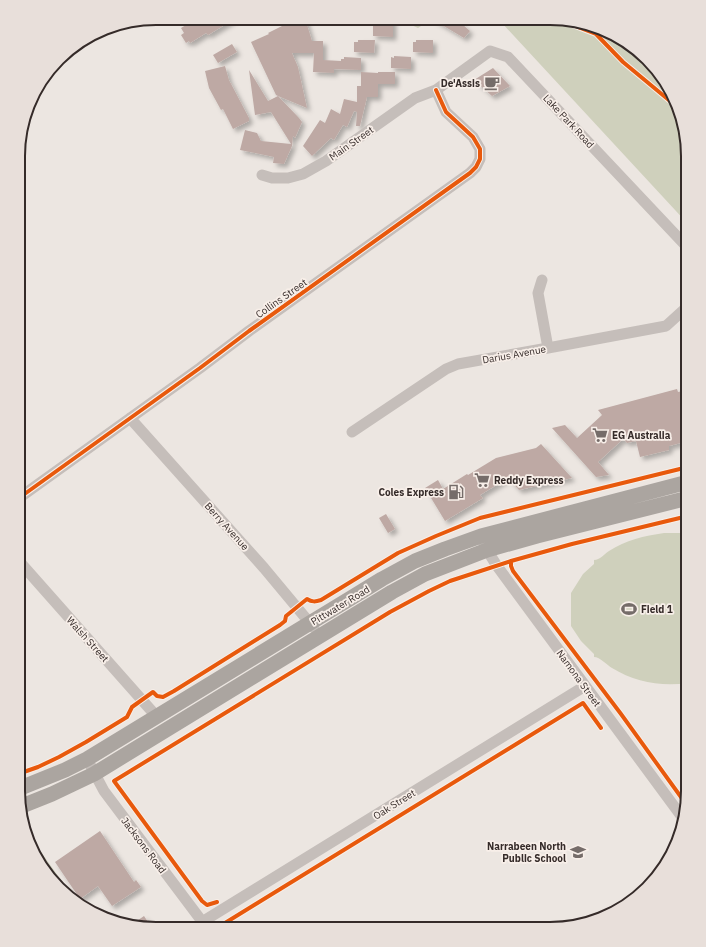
<svg xmlns="http://www.w3.org/2000/svg" width="706" height="947" font-family="'IBM Plex Sans',sans-serif">
<defs>
<filter id="shadow"><feDropShadow dx="3.5" dy="3.5" stdDeviation="2" flood-color="#0004"/></filter>
</defs>
<rect width="100%" height="100%" fill="#ece6e1"/>
<!-- green -->
<path fill="#cfd0bc" d="M407,19H422L423,23L421,26L418,28L407,23Z
M502,19H568L626,43L629,46H634L674,95L688,156V224L501,22Z
M664,533H680L688,534V683C661,687 635,682 612,668C607,665 600,657 594,657V654L581,641L571,626V593L583,574L594,564V560C600,560 604,554 609,551C626,540 644,536 664,533Z
M26,823H27L31,838L76,901L32,852Z"/>
<!-- building -->
<path fill="#bea9a4" filter="url(#shadow)" d="M198,18H199L201,22L207,18H236L208,35L206,33L190,43L189,41L186,43L181,35L184,33L181,28Z
M298,18H305L312,41H323V60L341,61V59H344V57L361,58V70L334,69V73L313,72L314,53H292L298,67L307,108L278,96L299,118L302,122L295,138L293,136L292,146L284,164L273,163L274,157L240,150L245,130L257,133L261,141L291,144L271,112L255,115L249,70L268,101L278,96L276,95L251,42L269,34L268,33Z
M380,19H393V37L373,36V25L380,24Z
M432,19H456L470,31L464,38Z
M358,40H375L374,53L354,52V42H358Z
M416,40H433V53L413,52V42H416Z
M232,44L237,52L218,63L213,55Z
M394,56L411,57V69L391,68V57L394,58Z
M225,66L229,80L249,118V121L233,129L223,109L221,110L209,88L205,71Z
M493,68L510,86L492,96L474,80Z
M361,72L378,73V72H395V84H378V97H367L360,126H356L357,112L354,111L347,127L343,125L334,140L331,138L312,156L303,146L320,120L325,123L331,109L340,114L344,99L357,102V86H361Z
M677,389L678,392L688,390V441L669,446V450L640,457L636,441L627,443L623,439L598,462L609,475L596,477L552,428L565,425L577,438L602,415L598,410Z
M541,444L572,478L519,490L508,478L480,495L483,498L445,521L425,488L438,480L443,489L467,474L468,475L496,458L536,448Z
M386,514L395,529L388,533L379,518Z
M100,831L134,882L136,880L141,887L112,906L98,886L80,899L55,862Z
M144,916L152,928H138L131,925Z"/>
<g fill="none" stroke-linecap="round" stroke-linejoin="round">
<!-- minor -->
<path stroke="#c5beba" stroke-width="11" d="M262,175L272,178H288L303,174L326,161L415,98L436,90L490,51L508,57L688,248
M542,280L538,293L548,348
M130,418L264,568L314,628
M352,432L446,369L458,364L548,348L666,326L688,306
M19,498L200,368L249,331L470,173L476,167L480,159V149L473,137L446,112L436,90
M481,536L487,550L497,566L682,817
M18,560L157,717
M87,759L104,791L207,928
M202,922L585,686"/>
<!-- highway -->
<path stroke="#aba5a0" stroke-width="15" d="M18,789L65,770L87,759L351,598L382,579L415,561L445,549L481,536L688,482
M22,806L52,794L94,774L392,592L425,574L487,550L537,536L688,498"/>
<defs>
<path id="cycleway" d="M557,19L596,34L623,62L670,101L677,108
M19,498L200,368L249,331L470,173L476,167L480,159V149L473,137L446,112L436,90
M511,561V566L513,571L621,714L686,804
M18,774L38,767L59,757L86,742L127,717L132,707L153,692L157,696L163,697L174,691L280,625L285,621L286,616L307,599C312,602 315,602 321,600L398,553L436,536L480,518L688,467
M217,902L207,905L202,901L114,781L390,612L429,591L450,581L511,561L572,544L688,516
M224,928L225,923L583,703L601,728"/>
</defs>
<!-- cycleway casing -->
<use href="#cycleway" stroke="#f8efe9" stroke-width="6"/>
<!-- cycleway -->
<use href="#cycleway" stroke="#e8590c" stroke-width="4"/>
</g>
<!-- icons -->
<defs>
<symbol id="cafe-bare" viewBox="-9 -9 18 18"><path d="M-5.5-4.5H6V0H3Q3 3.5 0 3.5H-2.5Q-5.5 3.5-5.5 0ZM3-3.2v2h1.7v-2ZM-6 4.5H4V6H-6Z" fill="#756c69" stroke="#f8efe9" stroke-width="2.5" paint-order="stroke"/></symbol>
<symbol id="supermarket-bare" viewBox="-9 -9 18 18"><path d="M-6-5.5h2.5l.6 2H6L4.5 2H-2.5L-4.4-4H-6ZM-1.5 3.2a1.3 1.3 0 1 0 .1 0ZM3 3.2a1.3 1.3 0 1 0 .1 0Z" fill="#756c69" stroke="#f8efe9" stroke-width="2.5" paint-order="stroke"/></symbol>
<symbol id="fuel-bare" viewBox="-9 -9 18 18"><path d="M-5.5-6h7V0h2V4h1.3V-2.5L3-4.5l.8-.8L6-3V5H2.5V1h-1V6h-7ZM-4.2-4.7v3.2H.2V-4.7Z" fill="#756c69" stroke="#f8efe9" stroke-width="2.5" paint-order="stroke"/></symbol>
<symbol id="stadium-bare" viewBox="-9 -9 18 18"><path d="M0-5a6.5 5 0 1 0 0 10a6.5 5 0 1 0 0-10ZM-3.5-1.8h7v3.6h-7Z" fill="#756c69" stroke="#f8efe9" stroke-width="2.5" paint-order="stroke"/></symbol>
<symbol id="school-bare" viewBox="-9 -9 18 18"><path d="M0-5L7-2L0 1L-7-2ZM-4 1L0 2.5L4 1V4Q0 6-4 4Z" fill="#756c69" stroke="#f8efe9" stroke-width="2.5" paint-order="stroke"/></symbol>
</defs>
<g fill-rule="evenodd">
<use href="#cafe-bare" x="481" y="72" width="22" height="22"/>
<use href="#supermarket-bare" x="589" y="424" width="22" height="22"/>
<use href="#supermarket-bare" x="471" y="469" width="22" height="22"/>
<use href="#fuel-bare" x="445" y="481" width="22" height="22"/>
<use href="#stadium-bare" x="618" y="598" width="22" height="22"/>
<use href="#school-bare" x="567" y="841" width="22" height="22"/>
</g>
<g text-anchor="middle" stroke-width="3.5" stroke-linejoin="round" paint-order="stroke">
<!-- poi labels -->
<g font-size="10" font-weight="bold" fill="#352b29" stroke="#f8efe9" text-anchor="end">
<text x="480" y="87">De'Assis</text>
<text x="612" y="439" text-anchor="start">EG Australia</text>
<text x="494" y="484" text-anchor="start">Reddy Express</text>
<text x="444" y="496">Coles Express</text>
<text x="641" y="613" text-anchor="start">Field 1</text>
<text x="566" y="850">Narrabeen North<tspan x="566" dy="12">Public School</tspan></text>
</g>
<!-- street labels -->
<g font-size="10" fill="#352b29" stroke="#f8efe9">
<text transform="translate(569 121) rotate(47)" y="4">Lake Park Road</text>
<text transform="translate(351 143) rotate(-35)" y="4">Main Street</text>
<text transform="translate(281 298) rotate(-35)" y="4">Collins Street</text>
<text transform="translate(514 354) rotate(-10)" y="4">Darius Avenue</text>
<text transform="translate(227 526) rotate(48)" y="4">Berry Avenue</text>
<text transform="translate(340 605) rotate(-31)" y="4">Pittwater Road</text>
<text transform="translate(88 639) rotate(48)" y="4">Walsh Street</text>
<text transform="translate(579 678) rotate(54)" y="4">Namona Street</text>
<text transform="translate(394 804) rotate(-32)" y="4">Oak Street</text>
<text transform="translate(144 845) rotate(53)" y="4">Jacksons Road</text>
</g>
</g>
<!-- crop -->
<path d="M0 0H706V947H0ZM156 25H550A131 131 0 0 1 681 156V791A131 131 0 0 1 550 922H156A131 131 0 0 1 25 791V156A131 131 0 0 1 156 25Z" fill="#e8dfda" fill-rule="evenodd"/>
<path fill="none" stroke="#352b29" stroke-width="2" d="M156 25H550A131 131 0 0 1 681 156V791A131 131 0 0 1 550 922H156A131 131 0 0 1 25 791V156A131 131 0 0 1 156 25Z"/>
</svg>
